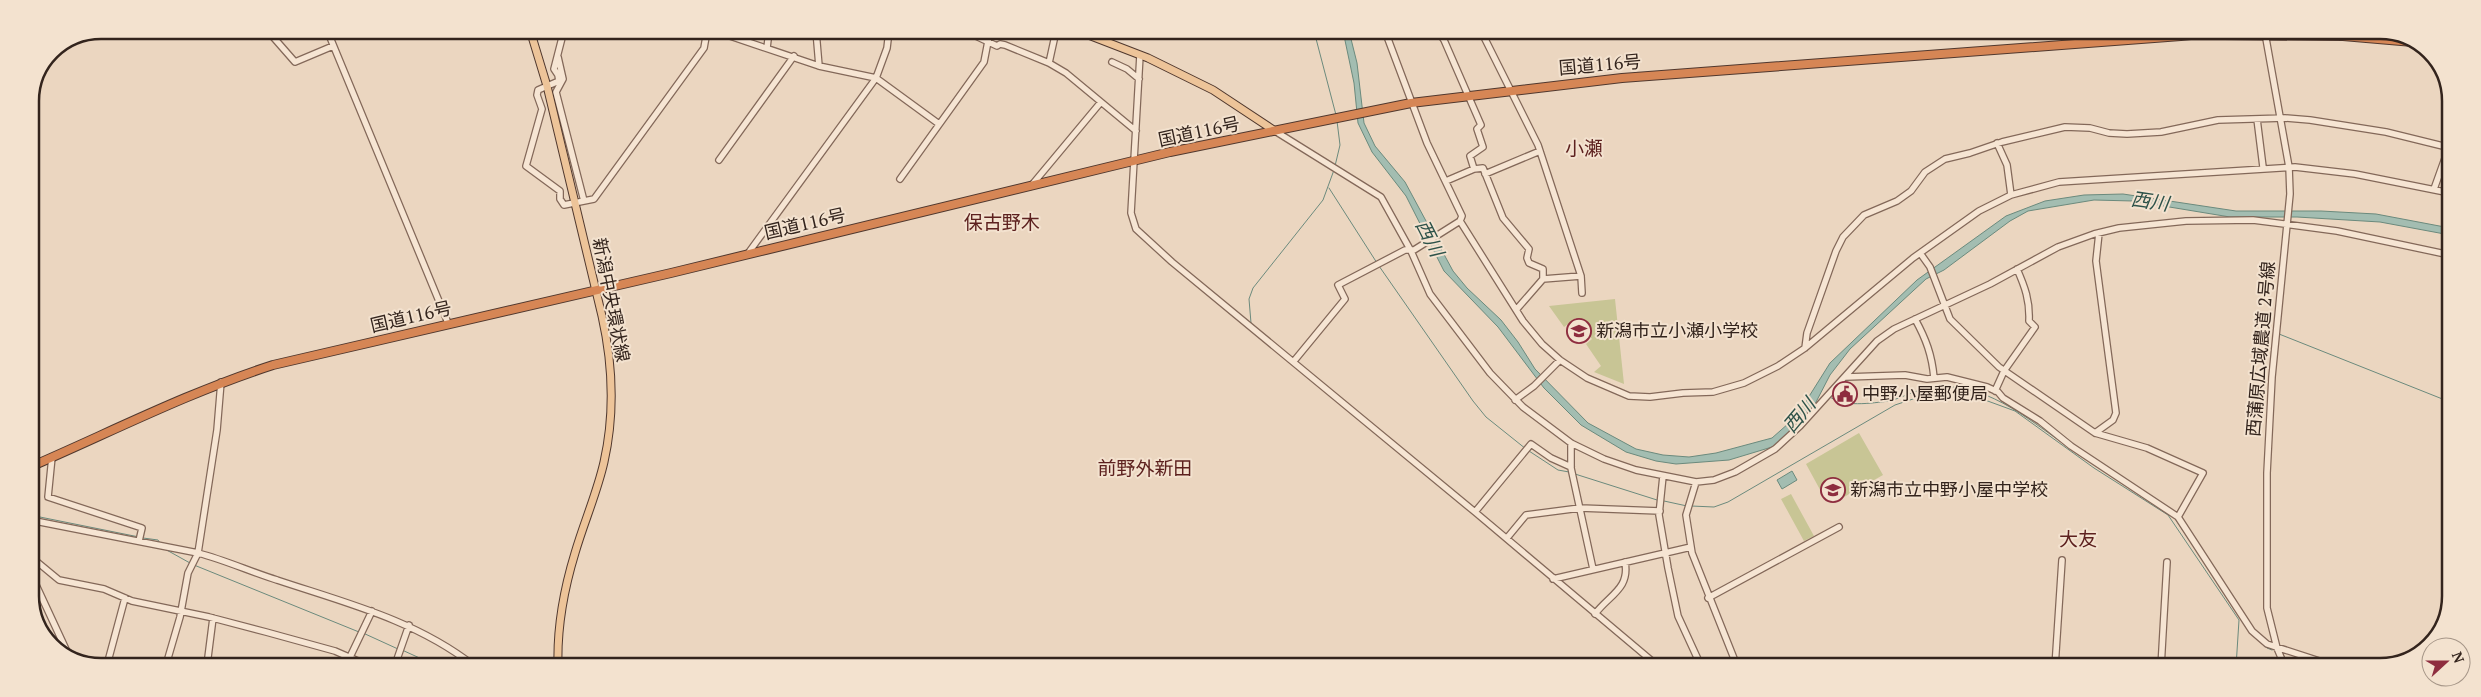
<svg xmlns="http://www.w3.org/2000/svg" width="2481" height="697" font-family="'PT Serif','Noto Sans JP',serif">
<rect width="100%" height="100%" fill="#ebd6c0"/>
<!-- green -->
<path fill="#c8c595" d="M1615,299L1624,384L1594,372L1601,366L1586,344L1592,339L1576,318L1564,327L1549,306Z
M1859,433L1883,475L1837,501L1824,497L1806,464Z
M1791,494L1814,536L1804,541L1781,499Z"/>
<!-- water -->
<path fill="#a3bdb1" stroke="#6b8a7d" d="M1343,31H1349L1357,63L1364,123L1375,146L1405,182L1453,271L1467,288L1501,320L1518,342L1535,369L1588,423L1636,449L1663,455L1689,457L1716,453L1772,438L1789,423L1803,406L1830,363L1917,280L2006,216L2045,201L2084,195L2123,194L2236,211H2321L2376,214L2450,228V235L2380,222L2297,217H2230L2133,201L2094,200L2028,211L2010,221L1944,270L1926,279L1850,349L1830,375L1815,404L1783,440L1772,447L1729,460L1676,464L1656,461L1626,452L1581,425L1544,388L1498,327L1444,271L1406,196L1372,152L1358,123L1354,83Z
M1792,471L1797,480L1782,489L1777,480Z"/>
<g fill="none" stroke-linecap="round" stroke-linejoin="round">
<!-- stream -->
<path stroke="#6b8a7d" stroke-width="1" d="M1314,31L1336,115
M1526,115L1542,147
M1335,166L1340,145L1337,121
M1329,188L1377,263
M1379,266L1473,401L1486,417L1526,449
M1251,323L1249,299L1253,288L1323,200L1334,170
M2279,334L2450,402
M1829,396C1841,408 1873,403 1889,401C1902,398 1915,390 1929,388C1983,379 2026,418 2067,446
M1529,451L1558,470L1569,472
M2076,453L2113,477
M1575,474L1657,500
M1664,501L1687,506
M1691,506L1714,507L1728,502L1895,405L1934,392L1957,393L1974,396L2015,411L2094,468L2168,515L2239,620L2236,667
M30,515L139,537
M2174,517L2194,547
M143,538L158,540L160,543
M1503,539L1653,666
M163,548L190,563
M194,565L359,632
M363,633L398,649
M2251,634L2267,648L2272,650
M402,650L435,665
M2282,652L2290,654"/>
<defs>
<path id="minor" d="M267,30L295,62L333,46
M327,30L448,323
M564,30L554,69L558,75L559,81L538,90L537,95L542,109L526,166L560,191V199L564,205L594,199L704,48L707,31
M715,31L819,66L876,78L939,124
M816,31L819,66
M965,31L997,46L1000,44L1005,45L1049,63L1066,73L1136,131
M1385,31L1427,143L1462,216L1460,221L1523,321L1542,344L1560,360L1587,378L1629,396L1650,397L1683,393L1713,392L1744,383L1778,366L1805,348L1913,258L1979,211L2011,195L2059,182L2295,167L2355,174L2450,193
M1438,31L1444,40L1481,125L1477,129L1483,147L1470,156L1474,169
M1481,31L1538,145L1581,276L1582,293
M2265,33L2289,167L2290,194L2272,377L2267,473V608L2277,648L2285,667
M767,48L769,31
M1140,55L1131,213L1136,229L1172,262L1475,512L1658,666
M558,57L563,79L556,92L584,201
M1112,62L1127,69L1139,79
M1049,63L1056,31
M2257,119L2263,167
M1275,131L1381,197L1411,251L1430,294L1490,373L1523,407L1571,443L1604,459L1636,470L1696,482L1714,480L1735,472L1775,449L1800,426L1877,341L1894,329L1990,284L2058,247L2094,234L2119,228L2186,221L2253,220L2337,231L2450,255
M1997,143L2007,165L2011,195
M719,160L794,56
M1485,174L1540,151
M900,179L984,62L990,31
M1446,181L1474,169L1483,168L1503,218L1529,249L1527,258L1529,263L1543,269V279L1516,310
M1031,186L1101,102
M2434,189L2449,147
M749,252L876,78L887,48L889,31
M1920,253L1930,267L1950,319L1999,367L2095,433L2147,448L2203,473L2178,517
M1543,279L1581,276
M1915,319C1926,339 1932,355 1934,378
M1805,348L1807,333L1836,251L1843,237L1864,215L1897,201L1911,191L1925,172L1945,159L1970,153L2002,142L2065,127L2090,128L2109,133L2127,134L2161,132L2218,120L2285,118L2310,120L2386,132L2451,148
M1294,361L1345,299L1338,285L1405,250H1414L1460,221
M1846,377L1905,375L1927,379L1947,377L1987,387L1998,392L2003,398L2040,421L2071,446L2178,517L2252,631L2267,644L2338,667
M1995,391L2004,371L2035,327L2029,321C2030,301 2025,287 2017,269
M1515,400L1534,386L1560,360
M2095,433L2113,420L2116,413L2096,261L2099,233
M1571,443V468L1593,569
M52,457L48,497L142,528L139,541
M1663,476L1659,515L1668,568L1678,616L1701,666
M1696,482L1686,515L1692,553L1737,666
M1475,512L1531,444L1551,458L1571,467
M30,520L198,553C225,560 251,572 277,580C346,603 415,620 473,665
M1507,538L1526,515L1580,508L1660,511
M30,556L59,580L104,589L132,601L209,617L266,632L335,651L367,665
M30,572L69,656
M1553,579L1691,547
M1708,598L1839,527
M1595,614C1609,595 1630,589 1625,562
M350,657L372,611
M461,662L465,665
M107,665L125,598
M166,665L180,617L188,573L198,553L217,430L221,382
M207,665L213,618
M395,665L409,625
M2055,667L2062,560
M2161,667L2167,562"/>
<path id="major" d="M530,30L547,86L602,316C613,365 615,413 604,462C597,493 584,522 575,553C564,589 557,627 558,665
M1078,31L1148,58L1213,90L1275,131"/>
<path id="highway" d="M30,467C111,432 189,392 273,365L671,273L1170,152L1411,103L1622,78L2194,35L2343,36L2413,42"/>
</defs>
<!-- minor casing -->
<use href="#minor" stroke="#836859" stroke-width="8"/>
<!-- major casing -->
<use href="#major" stroke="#50382e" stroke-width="9"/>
<!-- highway casing -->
<use href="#highway" stroke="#50382e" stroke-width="10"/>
<!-- minor -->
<use href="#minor" stroke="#f6e5d3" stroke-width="5.5"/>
<!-- major -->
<use href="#major" stroke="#edc499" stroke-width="7"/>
<!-- highway -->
<use href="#highway" stroke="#d68655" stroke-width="8"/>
</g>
<!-- icons -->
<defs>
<symbol id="school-ring" viewBox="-11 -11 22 22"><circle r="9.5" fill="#f3e2cf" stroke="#8e2d3f" stroke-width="1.5"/><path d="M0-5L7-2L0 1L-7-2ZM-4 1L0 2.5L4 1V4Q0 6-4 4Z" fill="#8e2d3f"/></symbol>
<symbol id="civic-ring" viewBox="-11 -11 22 22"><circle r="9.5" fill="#f3e2cf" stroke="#8e2d3f" stroke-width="1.5"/><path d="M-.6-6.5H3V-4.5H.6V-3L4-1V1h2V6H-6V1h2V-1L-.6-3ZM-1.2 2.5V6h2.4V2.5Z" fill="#8e2d3f"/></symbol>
</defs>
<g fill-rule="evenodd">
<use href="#school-ring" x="1565" y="317" width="28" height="28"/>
<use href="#civic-ring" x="1831" y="380" width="28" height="28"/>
<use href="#school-ring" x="1819" y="476" width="28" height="28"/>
</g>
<g text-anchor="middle" stroke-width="4" stroke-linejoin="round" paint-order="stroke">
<!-- street labels -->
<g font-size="18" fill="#33241d" stroke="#f3e2cf">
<text transform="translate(1600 65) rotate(-5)" y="6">国道116号</text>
<text transform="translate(1199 132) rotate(-12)" y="6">国道116号</text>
<text transform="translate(805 224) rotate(-13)" y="6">国道116号</text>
<text transform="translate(611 300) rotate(79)" y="6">新潟中央環状線</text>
<text transform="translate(411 317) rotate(-13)" y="6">国道116号</text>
<text transform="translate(2261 349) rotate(-85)" y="6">西蒲原広域農道 2号線</text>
</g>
<!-- poi labels -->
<g font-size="18" fill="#33241d" stroke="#f3e2cf" text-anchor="start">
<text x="1596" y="337">新潟市立小瀬小学校</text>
<text x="1862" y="400">中野小屋郵便局</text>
<text x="1850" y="496">新潟市立中野小屋中学校</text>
</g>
<!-- neighbourhood labels -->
<g font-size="19" fill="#5d211f" stroke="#f3e2cf">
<text x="1584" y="155">小瀬</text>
<text x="1002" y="229">保古野木</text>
<text x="1145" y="475">前野外新田</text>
<text x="2078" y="546">大友</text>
</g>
<!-- water labels -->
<g font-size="19" font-style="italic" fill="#2d5249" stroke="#f3e2cf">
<text transform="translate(2150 201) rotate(8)" y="7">西川</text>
<text transform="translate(1430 238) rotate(63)" y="7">西川</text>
<text transform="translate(1799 415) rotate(-50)" y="7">西川</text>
</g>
</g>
<!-- crop -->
<path d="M0 0H2481V697H0ZM101 39H2380A62 62 0 0 1 2442 101V596A62 62 0 0 1 2380 658H101A62 62 0 0 1 39 596V101A62 62 0 0 1 101 39Z" fill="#f3e2cf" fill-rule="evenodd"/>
<path fill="none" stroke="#33241d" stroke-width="2.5" d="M101 39H2380A62 62 0 0 1 2442 101V596A62 62 0 0 1 2380 658H101A62 62 0 0 1 39 596V101A62 62 0 0 1 101 39Z"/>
<!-- north arrow -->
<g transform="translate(2446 662) rotate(69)"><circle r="24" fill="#f3e2cf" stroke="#a69688"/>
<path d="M0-4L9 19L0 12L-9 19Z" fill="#8e2d3f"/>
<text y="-8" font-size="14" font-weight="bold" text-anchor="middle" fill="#33241d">N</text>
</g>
</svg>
